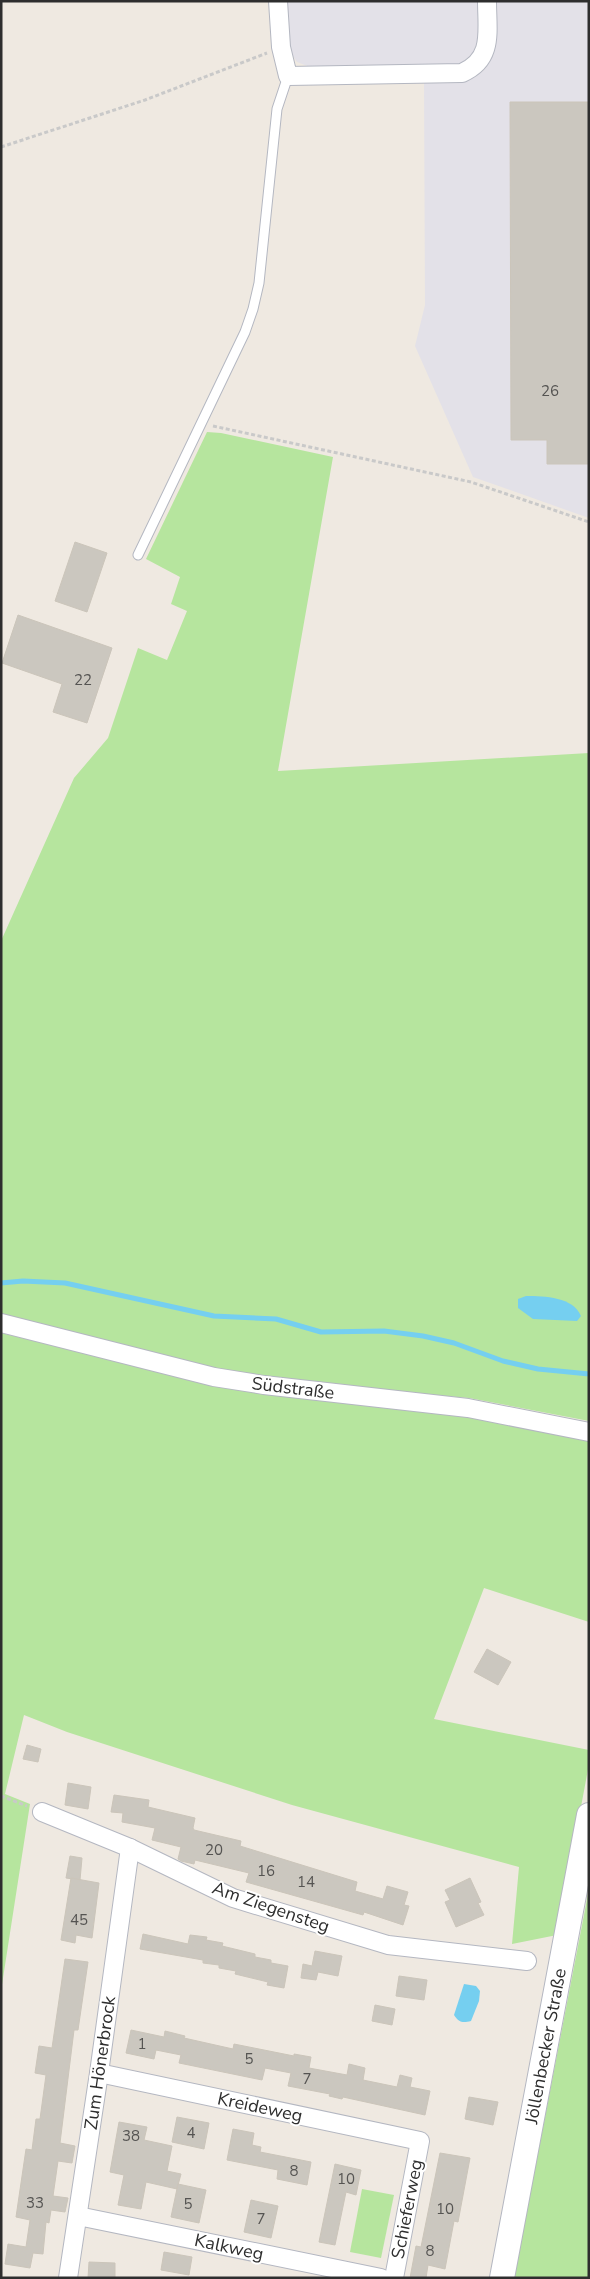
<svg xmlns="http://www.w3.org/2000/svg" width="590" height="2279" viewBox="0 0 590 2279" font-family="'Nunito Sans',sans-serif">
<rect width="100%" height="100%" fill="#efe9e1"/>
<g fill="#e3e1e8">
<path d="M283,1h199v40l-15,21 -13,4 -144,1 -13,-5 -8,-12z"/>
<path d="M495,1h94v517l-116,-41 -58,-131 10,-41 -1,-223 42,-1 17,-10 11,-19z"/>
</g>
<g fill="#b6e59e">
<path d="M207,432l14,1 112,24 -55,314 311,-18v668l-120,-23 -207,-18 -261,-63v-376l73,-163 34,-40 30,-90 29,12 20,-49 -16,-7 9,-27 -34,-18z"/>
<path d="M1,1333l212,50 256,28 120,26v185l-105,-34 -50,131 155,31v14l-32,171 -45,9 7,-77 -227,-62 -225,-73 -43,-17 -19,79 25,10 -29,187z"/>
<path d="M589,1889v389h-75z"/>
<path d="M362,2189l32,6 -13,63 -31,-6z"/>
</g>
<g fill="#75cff0">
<path d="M526,1296c19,0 47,1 55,20l-4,5 -44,-2 -15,-11v-9z"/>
<path d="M464,1984l12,2 4,5 -1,10 -8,20c-8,2 -12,2 -17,-6z"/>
</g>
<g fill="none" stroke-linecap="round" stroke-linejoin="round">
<path stroke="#75cff0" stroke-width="5" d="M1,1283l22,-2 42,2 149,33 62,3 45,13 63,-1 39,5 31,7 49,18 35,8 51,5"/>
</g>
<g fill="#cbc7bf" stroke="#cbc5ba">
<path d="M510,102h79v362h-42v-24h-36z"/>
<path d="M75,542l32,11 -20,59 -32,-11z"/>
<path d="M18,615l94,33 -25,75 -34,-11 9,-28 -60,-21z"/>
<path d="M487,1649l24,13 -13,23 -24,-13z"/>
<path d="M27,1745l14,4 -3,13 -15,-3z"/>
<path d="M68,1783l23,4 -3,22 -23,-4z"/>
<path d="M114,1795l35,5 -1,7 47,11 -2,10 1,2 47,11 -1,5 117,36 -2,9 28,8 4,-13 21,6 -4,13 5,1 -6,19 -39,-13 -1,3 -117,-33 3,-9 -54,-13 -1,4 -13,-3 -3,-2 3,-12 -29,-7 3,-12 -33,-6 1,-9 -12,-1z"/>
<path d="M70,1856l12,2 -2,22 -14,-2z"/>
<path d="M71,1878l28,5 -7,55 -16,-3 -1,8 -14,-3z"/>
<path d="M470,1878l11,24 -3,1 6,12 -28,12 -11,-25 5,-2 -5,-10z"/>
<path d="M143,1934l45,10 2,-9 17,2 -1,3 17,3 -1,3 33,8v3l16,3v3l17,3 -4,22 -17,-3 1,-3 -33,-8 1,-3 -17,-3v-3l-16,-2v-3l-63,-11z"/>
<path d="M315,1951l27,5 -4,20 -20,-4 -2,8 -15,-2 2,-14 9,2z"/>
<path d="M65,1959l23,3 -10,68h-4l-14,113 15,3 -3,17 -14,-2 -5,35 15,2 -3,14 -14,-2 -2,13 -3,-1 -3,32 -10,-1 -3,15 -25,-4 3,-20 18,3 4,-27 -14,-3 10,-68 6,1 4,-31h4l6,-44 -11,-2 4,-27 13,2z"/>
<path d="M399,1976l28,4 -3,20 -28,-4z"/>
<path d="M375,2005l20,4 -3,16 -20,-4z"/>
<path d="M131,2030l33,7 1,-6 20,5 -1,2 49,11 1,-5 60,12v-2l17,3 -2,11 38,7 2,-11 16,4 -2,12 34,7 3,-12 12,3 -2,9 20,4 -5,24 -82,-18 -1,2 -13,-3 1,-2 -42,-8 3,-13 -26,-5 -3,12 -83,-17 2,-8 -25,-5 -2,9 -28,-6z"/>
<path d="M469,2097l29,5 -5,23 -28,-6z"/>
<path d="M177,2117l32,6 -5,26 -32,-7z"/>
<path d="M119,2122l28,5 -3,13 28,6 -5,25 14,3 -4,15 -31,-7 -5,27 -23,-4 6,-30 -14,-3z"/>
<path d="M233,2129l21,4 -2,12 9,2 -1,5 51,10 -4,23 -30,-6 1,-9 -51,-10z"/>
<path d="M440,2153l30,5 -12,64 -4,-1 -9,48 -17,-4 -2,13h-16l6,-32 5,1z"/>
<path d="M335,2164l26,6 -5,25 -10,-3 -11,53 -16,-3z"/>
<path d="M178,2184l28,6 -7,33 -28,-6z"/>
<path d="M251,2200l27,6 -7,32 -27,-6z"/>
<path d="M164,2252l28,5 -3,18 -28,-5z"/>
<path d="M89,2262l26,1v15h-27z"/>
</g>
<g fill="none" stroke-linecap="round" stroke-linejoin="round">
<g stroke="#b4b7c1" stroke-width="11">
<path id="lane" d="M138,555l107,-223 8,-23 6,-26 18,-174 11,-33"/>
</g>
<g stroke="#b4b7c1" stroke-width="20">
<g id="street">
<path d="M278,1l3,46 7,29 174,-3c32,-14 25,-42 25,-72"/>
<path d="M1,1323l213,54 50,8 204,23 121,24"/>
<path d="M42,1812l88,36 103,50 155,47 139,16"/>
<path d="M99,2073l321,68 -26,137"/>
<path d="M78,2216l303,62"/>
<path d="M68,2278l31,-205 31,-225"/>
</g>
</g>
<g stroke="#b4b7c1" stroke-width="26">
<g id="secondary">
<path id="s1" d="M502,2278l87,-463"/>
</g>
</g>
<g stroke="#c9c9c9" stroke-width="3" stroke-dasharray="4 2.5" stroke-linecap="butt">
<path d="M1,147l144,-47 122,-47"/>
<path d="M213,426l258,56 118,40"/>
<path d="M1,1796l26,10"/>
</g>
<use href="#lane" stroke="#fff" stroke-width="9"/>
<use href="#street" stroke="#fff" stroke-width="18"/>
<use href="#secondary" stroke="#fff" stroke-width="24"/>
</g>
<g text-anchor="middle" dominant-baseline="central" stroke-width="4" stroke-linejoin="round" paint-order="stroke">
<g font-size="15" fill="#555452">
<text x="550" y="391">26</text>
<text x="83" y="680">22</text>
<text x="214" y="1850">20</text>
<text x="266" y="1871">16</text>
<text x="306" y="1882">14</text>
<text x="79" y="1920">45</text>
<text x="142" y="2044">1</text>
<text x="249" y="2059">5</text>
<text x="307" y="2079">7</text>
<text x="191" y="2133">4</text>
<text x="131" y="2136">38</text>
<text x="294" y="2171">8</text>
<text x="346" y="2179">10</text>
<text x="35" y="2203">33</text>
<text x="188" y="2204">5</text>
<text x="445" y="2209">10</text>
<text x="261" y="2219">7</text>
<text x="430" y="2251">8</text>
</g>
<g font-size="18" fill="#2e2e2e" stroke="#fff">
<text transform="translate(293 1388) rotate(7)">Südstraße</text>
<text transform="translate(271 1907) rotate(19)">Am Ziegensteg</text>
<text stroke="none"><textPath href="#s1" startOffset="236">Jöllenbecker Straße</textPath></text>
<text transform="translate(100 2063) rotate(-82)">Zum Hönerbrock</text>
<text transform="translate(260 2107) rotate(12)">Kreideweg</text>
<text transform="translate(407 2209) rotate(-79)">Schieferweg</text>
<text transform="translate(229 2247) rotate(12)">Kalkweg</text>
</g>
</g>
<rect width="590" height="2279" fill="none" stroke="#2e2e2e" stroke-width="5"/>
</svg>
